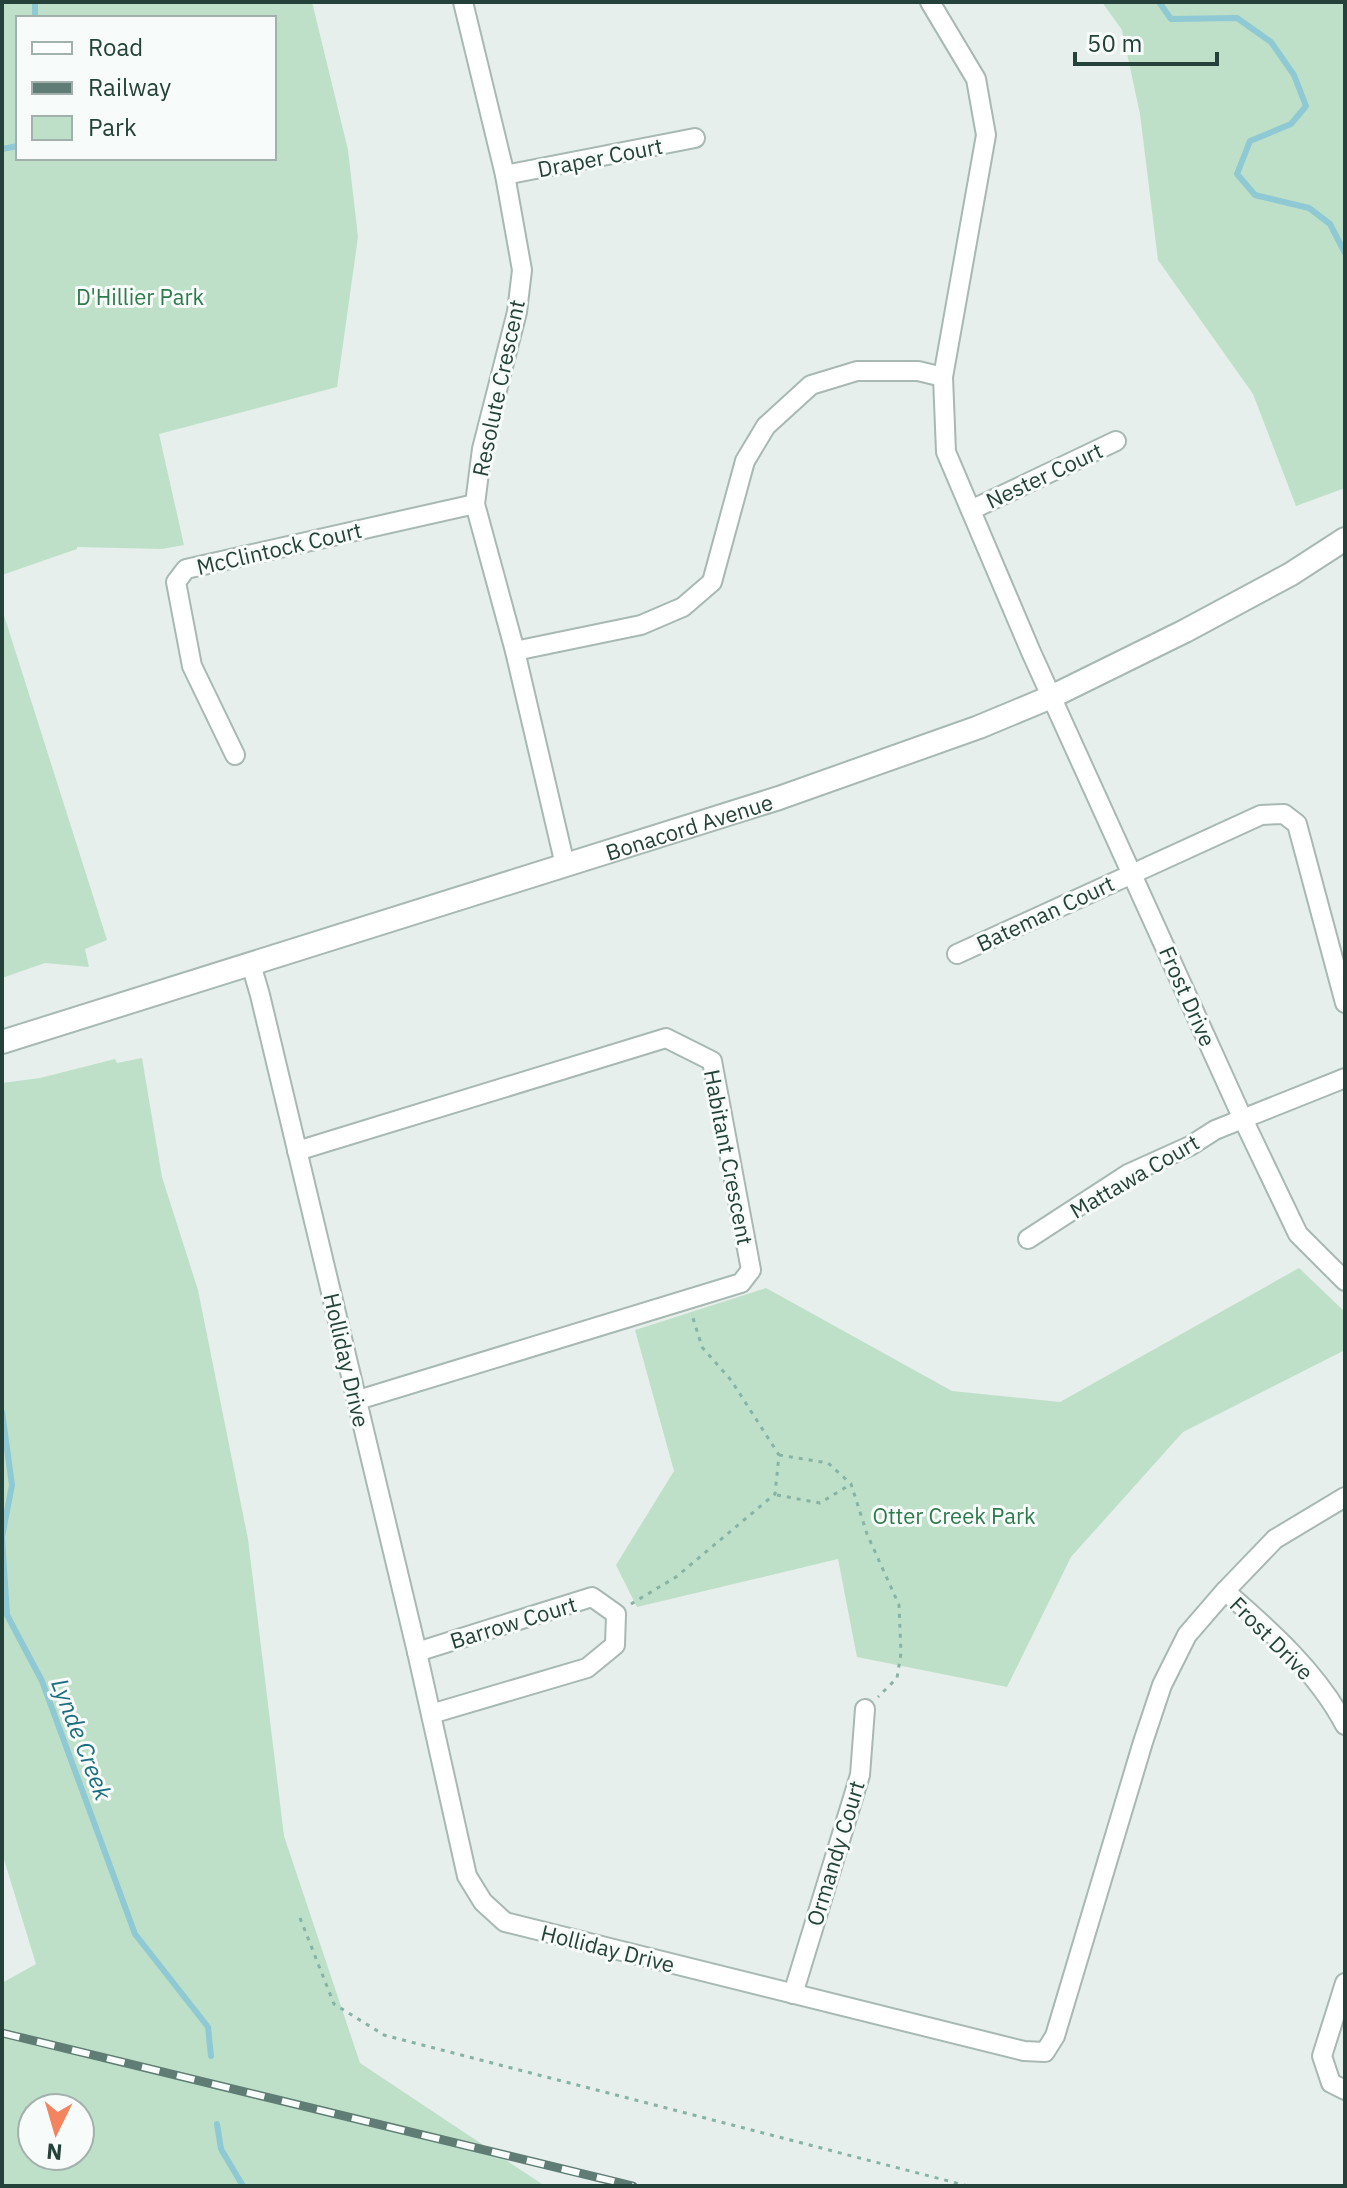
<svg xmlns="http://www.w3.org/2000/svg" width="1347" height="2188" viewBox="0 0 1347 2188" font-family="'IBM Plex Sans',sans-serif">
<rect width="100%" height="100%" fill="#e6efeb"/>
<g fill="#bfe0c8" fill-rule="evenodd">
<path d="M2,2h310l36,148 10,87 -21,150 -178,47 25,111 -22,4 -85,-2v2l-75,26zM274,18v140h-256v-140z"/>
<path d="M1102,2h243v486l-49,18 -43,-112 -95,-134 -18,-146 -18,-84z"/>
<path d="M2,609l105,331 -22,9 4,18 -44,-4 -43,15z"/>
<path d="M142,1058l20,119 36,113 50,249 36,297 76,227 185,123h-543v-203l34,-19 -34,-111v-770l38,-5 75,-19 2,4zM32,2108h48v48h-48z"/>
<path d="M1299,1268l46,44v38l-162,82 -112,125 -64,130 -150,-30 -19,-98 -201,48 -21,-42 58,-94 -39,-141 131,-42 186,103 108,11z"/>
</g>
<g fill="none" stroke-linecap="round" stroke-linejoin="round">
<g stroke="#8ec9d4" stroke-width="6">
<path d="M35,2v16"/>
<path d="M1159,2l12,17 66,-1 34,24 23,33 12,31 -15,18 -41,17 -13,33 18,21 54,13 21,16 15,29"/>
<path d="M2,149l16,-3"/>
<path d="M2,1412l10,73 -10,52 5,78 35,66 93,253 73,93 3,29"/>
<path d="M217,2124l4,25 22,37"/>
</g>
<g stroke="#a8b8b2" stroke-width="22">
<g id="minor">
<path d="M463,2l42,173 17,95 -5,42 -35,137 -7,55 40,147 50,214"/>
<path d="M930,2l46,77 10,56 -43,242 3,75 85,200 211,465 56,117 47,47"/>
<path d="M505,175l190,-37"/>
<path d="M971,510l145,-69"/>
<path d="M515,651l126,-26 42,-18 29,-25 33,-121 21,-35 45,-41 46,-14h61l25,6"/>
<path d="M235,755l-43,-89 -16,-84 10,-13 289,-65"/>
<path d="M957,954l304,-139 23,-1 13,10 48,179"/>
<path d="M251,964l9,31 157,657 50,224 16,26 22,20 519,129 21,1 10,-16 88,-294 19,-57 25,-50 38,-44 50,-52 70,-42"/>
<path d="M297,1151l369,-113 46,23 39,209 -10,13 -383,117"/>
<path d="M1028,1239l100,-65 62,-28 25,-16 130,-52"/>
<path d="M1225,1591c45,39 92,81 120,134"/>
<path d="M417,1652l175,-55 24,17 -1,31 -28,23 -156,46"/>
<path d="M1345,1983l-23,73 9,27 14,7"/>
<path d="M793,1994l67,-219 5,-66"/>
</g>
</g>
<g stroke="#a8b8b2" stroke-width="26">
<g id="tertiary">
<path id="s1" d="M2,1042l777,-244 200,-71 72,-30 134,-66 106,-57 54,-35"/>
</g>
</g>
<g stroke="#86b3a5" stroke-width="3" stroke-dasharray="4 6" stroke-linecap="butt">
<path d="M779,1455l49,8 23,21 16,50 32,71 2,48 -4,25 -19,19"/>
<path d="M777,1495l43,8 31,-19"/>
<path d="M631,1604l45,-27 99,-83 4,-39 -48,-75 -29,-33 -9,-29"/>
<path d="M300,1918l34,86 50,31 584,151"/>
</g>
<use href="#minor" stroke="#fff" stroke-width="18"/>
<use href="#tertiary" stroke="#fff" stroke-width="22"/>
<g stroke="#5f7d75" stroke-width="9">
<path id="rail" d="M2,2033l631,153"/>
</g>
<use href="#rail" stroke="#f7fbf9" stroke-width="6" stroke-dasharray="18" stroke-linecap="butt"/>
</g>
<g text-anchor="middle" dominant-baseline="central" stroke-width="6" stroke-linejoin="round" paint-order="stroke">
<g font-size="22" fill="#24423a" stroke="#f7fbf9">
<text transform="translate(600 157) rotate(-11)">Draper Court</text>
<text transform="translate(498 388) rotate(-78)">Resolute Crescent</text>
<text transform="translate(1044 475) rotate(-25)">Nester Court</text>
<text transform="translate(279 548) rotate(-13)">McClintock Court</text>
<text stroke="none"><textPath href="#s1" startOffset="720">Bonacord Avenue</textPath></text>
<text transform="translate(1045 913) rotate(-25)">Bateman Court</text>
<text transform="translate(1188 996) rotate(66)">Frost Drive</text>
<text transform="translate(729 1157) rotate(79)">Habitant Crescent</text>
<text transform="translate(1134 1176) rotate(-30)">Mattawa Court</text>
<text transform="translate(347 1360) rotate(77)">Holliday Drive</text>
<text transform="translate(513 1622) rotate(-17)">Barrow Court</text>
<text transform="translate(1272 1638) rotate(45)">Frost Drive</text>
<text transform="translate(835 1853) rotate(-73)">Ormandy Court</text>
<text transform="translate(608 1948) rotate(14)">Holliday Drive</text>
</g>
<g font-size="22" fill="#2d7a4b" stroke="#f7fbf9">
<text x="140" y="296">D'Hillier Park</text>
<text x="954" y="1515">Otter Creek Park</text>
</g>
<g font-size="24" font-style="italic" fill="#1c6f80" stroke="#f7fbf9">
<text transform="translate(82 1739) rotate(69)">Lynde Creek</text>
</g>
</g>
<rect width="1347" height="2188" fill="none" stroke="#24423a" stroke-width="8"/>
<rect x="16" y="16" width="260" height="144" fill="#f7fbf9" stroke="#a3b1ad" stroke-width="2"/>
<rect x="32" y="42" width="40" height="12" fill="#ffffff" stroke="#a3b1ad" stroke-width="2"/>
<text x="88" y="56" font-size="24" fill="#24423a">Road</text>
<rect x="32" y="82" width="40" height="12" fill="#5f7d75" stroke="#a3b1ad" stroke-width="2"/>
<text x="88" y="96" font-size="24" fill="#24423a">Railway</text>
<rect x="32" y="116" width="40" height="24" fill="#bfe0c8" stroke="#a3b1ad" stroke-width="2"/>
<text x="88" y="136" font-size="24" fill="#24423a">Park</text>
<g transform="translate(56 2132) rotate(185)"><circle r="38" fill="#f7fbf9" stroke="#a3b1ad" stroke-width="2"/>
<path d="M0-6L14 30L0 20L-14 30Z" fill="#f4845f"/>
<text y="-12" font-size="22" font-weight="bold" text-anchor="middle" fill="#24423a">N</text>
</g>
<path d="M1075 52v12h142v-12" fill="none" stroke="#24423a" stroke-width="4"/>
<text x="1087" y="52" font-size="24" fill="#24423a" stroke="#f7fbf9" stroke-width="6" paint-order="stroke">50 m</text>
</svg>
